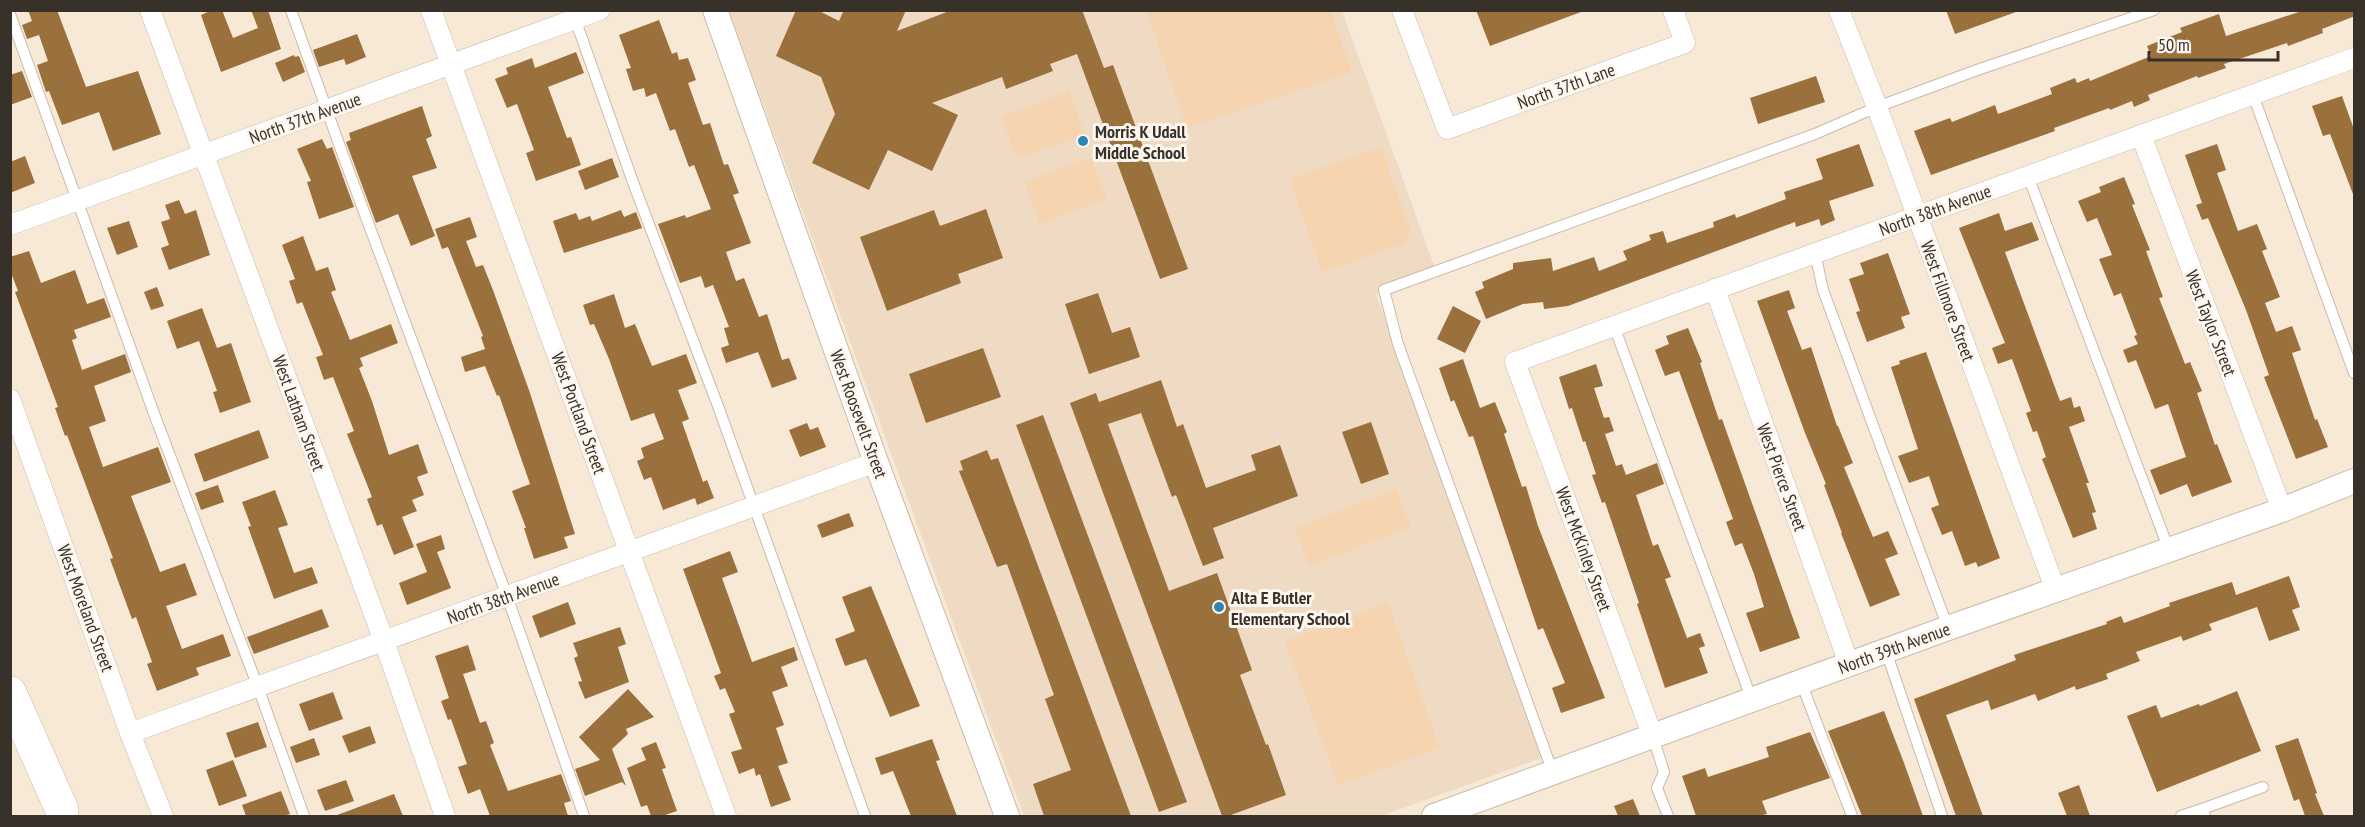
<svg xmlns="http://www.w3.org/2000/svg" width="2365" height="827" viewBox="0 0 2365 827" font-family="'PT Sans Narrow',sans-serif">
<rect width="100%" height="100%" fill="#f8e8d6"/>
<path fill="#efdbc4" d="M729,11h613l94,260 -60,24 171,461 -166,60h-357z"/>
<g fill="#f5d4af">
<path d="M1146,11h185l21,61 -165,56z"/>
<path d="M1069,91l16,43 -68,25 -16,-42z"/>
<path d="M1381,147l30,85 -6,11 -83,29 -33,-93z"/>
<path d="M1091,157l16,42 -67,25 -16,-42z"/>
<path d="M1396,489l15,38 -102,39 -14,-38z"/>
<path d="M1388,603l52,145 -102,37 -53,-144z"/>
</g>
<g fill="#9a703c">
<path d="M28,10h29l29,77 52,-16 23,63 -48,17 -14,-39 -37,13 -13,-34 -3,1 -9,-27 11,-4 -9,-26 -12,4 -5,-14 10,-4z"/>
<path d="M212,10h10l11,28 25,-10 -7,-18h17l13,39 -60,23 -20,-57z"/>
<path d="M796,10h21l22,11 5,-11h62l-9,21 55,-21h130l22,58 9,-3 75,204 -28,10 -83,-225 -27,10 3,7 -47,18 -4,-12 -70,26 26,12 -26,56 -44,-21 -19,40 -57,-27 23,-49 -14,-37 -45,-21z"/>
<path d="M1476,10h105v2l-91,34z"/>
<path d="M1946,10h69l1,2 -61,22z"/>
<path d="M2305,10h50v6l-33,13 1,4 -35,13 -1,-3 -63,21 2,4 -28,10 -1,-2 -49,19 2,5 -16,7 -2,-6 -22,9 -1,-2 -55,20 1,3 -124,44 -17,-44 36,-13 2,4 43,-17 3,9 54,-20 -2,-6 25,-10 2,5 12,-5 1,3 61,-25 -4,-10 35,-14 -2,-4 39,-14 7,22z"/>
<path d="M659,20l13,34 5,-2 2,8 9,-2 8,22 -8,3 15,42 7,-2 14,42 4,-1 11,29 -6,2 18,48 -25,9 10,29 8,-3 15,39 8,-3 15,46 7,-2 8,21 -25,9 -14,-36 -32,11 -5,-15 8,-3 -5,-17 5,-1 -16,-42 -8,3 -4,-12 -21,7 -22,-59 27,-9 1,3 25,-9 -17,-44 -5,2 -14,-38 -5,2 -14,-38 -10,4 -2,-9 -11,3 -7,-22 5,-1 -12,-33z"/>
<path d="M357,34l9,23 -20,8 -2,-6 -25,8 -6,-17z"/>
<path d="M576,52l8,21 -36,14 19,51 4,-1 10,28 -45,16 -10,-28 8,-3 -17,-46 -10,4 -12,-29 13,-5 -2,-6 26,-10 3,10z"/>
<path d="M294,55l1,2 4,-1 6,16 -22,10 -8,-19z"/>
<path d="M22,71l10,26 -22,8v-30z"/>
<path d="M1816,76l9,26 -67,22 -8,-26z"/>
<path d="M2342,96l13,36 -2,62 -23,-60 -7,2 -11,-30z"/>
<path d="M422,106l10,30 -6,3 11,29 -25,8 23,60 -24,10 -13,-32 -22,9 -30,-81 5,-2 -2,-7z"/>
<path d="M322,139l5,10 5,-2 22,60 -35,12 -12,-37 4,-1 -14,-32z"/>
<path d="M1859,144l15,42 -45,15 6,19 -14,6 -2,-7 -23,8 -1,-5 -227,84 -24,3 -1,-7 -20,2 -37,15 -11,-27 9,-4 -2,-6 31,-13v-6l38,-5 2,13 41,-14 5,14 28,-11 -4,-9 28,-11 -2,-5 14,-4 4,12 47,-16 -1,-5 22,-8 1,4 50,-19 -2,-7 39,-13 -7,-20z"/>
<path d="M2217,144l9,26 -9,3 21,58 19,-7 10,25 -5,2 18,46 -15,6 11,29 16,-6 9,24 -9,3 23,67 2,-1 11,28 -32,12 -32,-82 5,-2 -23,-65 -38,-92 -6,2 -6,-15 6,-2 -17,-48z"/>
<path d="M25,156l10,27 -25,10v-31z"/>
<path d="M612,158l7,19 -34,13 -7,-19z"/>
<path d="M2124,177l11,27 -3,1 18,45 -4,1 17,46 -4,1 26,66 5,-2 12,29 -5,2 18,52 2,-1 15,38 -40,15 -5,-13 -27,11 -10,-25 36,-13 -18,-53 -13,5 -19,-49 -8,3 -5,-13 15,-6 -4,-8 3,-1 -16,-42 -7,3 -15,-37 13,-4 -15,-37 -10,4 -9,-21 23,-9 -2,-5z"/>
<path d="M179,200l6,14 11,-4 14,45 -41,15 -8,-22 8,-3 -8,-23 9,-3 -5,-14z"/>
<path d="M986,209l17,49 -45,16 3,9 -74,28 -27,-74 74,-27 6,16z"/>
<path d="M621,210l3,7 12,-5 6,16 -78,25 -11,-32 23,-8 3,7 11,-4 2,5z"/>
<path d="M1999,213l6,18 27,-9 7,18 -34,12 55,149 11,-4 3,11 6,-2 5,15 -16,6 20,56h-3l10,29 -4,1 5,16 -24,9 -31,-79 4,-2 -9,-26 -4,1 -7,-19 5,-2 -19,-52 -14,5 -6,-16 13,-5 -46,-115z"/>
<path d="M470,217l7,20 -11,4 10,26 7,-2 10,25 37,103 45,141 -11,3 4,11 -34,11 -10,-31h2l-14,-37 18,-7 -31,-89 -2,1 -12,-30 -20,6 -4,-15 24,-8 -4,-12 2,-1 -35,-89 -6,2 -7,-20z"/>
<path d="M129,221l9,26 -21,8 -10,-27z"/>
<path d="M303,236l13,35 12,-4 8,23 -5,2 19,48 41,-16 7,19 -38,15 3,8 -4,2 13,33 17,54 29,-11 10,29 -11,4 7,18 -12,5 5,11 -15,6 12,30 -20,8 -12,-31 -5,2 -10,-27 5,-2 -25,-63 7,-3 -21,-54 -9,3 -8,-23 7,-2 -21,-53 -5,2 -8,-23 6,-2 -13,-34z"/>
<path d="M29,251l12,32 34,-13 12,34 17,-6 7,19 -37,13 3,8 -5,2 10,30 43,-16 6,18 -37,14 12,35 -17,6 14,40 55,-20 13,35 -40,14 29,76 25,-9 12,32 -31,11 16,43 41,-15 8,22 -35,12 3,7 -42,16 -10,-27 5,-2 -16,-45 -4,2 -22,-60 3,-1 -46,-123 -2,1 -10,-28 3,-1 -43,-115 3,-1 -8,-21v-13z"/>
<path d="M1888,253l22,61 -9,3 4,11 -38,14 -11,-30 4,-1 -11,-32 15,-5 -4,-11z"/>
<path d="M157,287l7,19 -13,4 -7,-18z"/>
<path d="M1789,290l6,18 -8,3 15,39 9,-3 26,79h1l15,37 -9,4 23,56 6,14 15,-6 10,23 -13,5 15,36 -30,12 -29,-74h1l-18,-48 2,-1 -21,-51 -48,-132z"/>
<path d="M1098,293l14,40 18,-6 10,30 -51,17 -24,-70z"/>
<path d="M614,294l11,34 10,-4 17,42 34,-12 11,29 -19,7 11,29 -7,3 21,60 4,-2 7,18 -17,7 -2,-7 -32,12 -12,-33 -7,3 -7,-19 7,-3 -3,-10 23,-9 -10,-26 -23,8 -22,-62 -15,-35 -4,1 -7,-20z"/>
<path d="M1453,306l28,15 -16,32 -28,-14z"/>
<path d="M202,308l15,40 14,-5 20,59 -31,11 -7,-21 4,-1 -18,-50 -22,8 -10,-28z"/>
<path d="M1688,328l14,34 -2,1 19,57 3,-1 78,219 -40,14 -14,-39 18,-6 -10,-33 -12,-31 -7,3 -9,-24 7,-3 -54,-148 -14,5 -10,-26 14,-6 -3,-8z"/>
<path d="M983,348l18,49 -75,26 -17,-49z"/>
<path d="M1926,352l74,206 -22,9 -2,-5 -11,4 -13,-35 -10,4 -11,-27 8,-3 -10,-29 -20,7 -11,-27 20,-7 -27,-82 9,-3 -1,-3z"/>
<path d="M1463,359l17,49 15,-6 12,30 -3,2 18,53 4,-1 12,40 67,172 -44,15 -9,-25 13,-5 -22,-55 -5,2 -65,-194 -4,1 -15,-37 -3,2 -12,-34z"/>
<path d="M1596,364l7,22 -9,2 10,30 5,-1 5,14 -9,3 11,32 6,-2 4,11 31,-12 7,21 -28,11 17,51 5,-2 13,33 -6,2 22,59 13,-5 5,13 -6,2 9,25 -43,15 -28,-84 2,-1 -34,-101 -3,1 -10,-28 4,-1 -11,-33 -2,1 -11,-34 -3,1 -10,-32z"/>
<path d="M1161,380l16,47 6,-3 23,64 50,-18 -5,-15 29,-10 18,51 -85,32 11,30 -21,8 -27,-71 -4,2 -31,-84 -33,11 61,167 48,-18 35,97 -12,5 26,70 2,-1 18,51 -58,21h-6l-152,-413 26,-10 3,9z"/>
<path d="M1043,415l144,387 -28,10 -143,-387z"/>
<path d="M1371,422l18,52 -28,10 -19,-52z"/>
<path d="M807,423l3,7 8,-3 8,20 -26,10 -11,-27z"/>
<path d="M259,430l10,28 -65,24 -10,-28z"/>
<path d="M987,450l4,10 7,-2 133,358h-87l-11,-32 38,-14 -26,-71 9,-4 -47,-131 -10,3 -38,-96 4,-1 -3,-9z"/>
<path d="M218,485l6,17 -23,8 -6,-17z"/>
<path d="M275,490l13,35 -10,3 16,45 18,-6 6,16 -44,16 -26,-72 3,-1 -9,-24z"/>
<path d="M849,513l5,13 -32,12 -5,-13z"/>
<path d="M441,535l4,14 -8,3 14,36 -44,17 -8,-22 28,-11 -11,-28z"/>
<path d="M730,551l8,21 -16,6 30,84 42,-15 4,13 -17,7 7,19 -16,6 12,33 -8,3 12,35 -10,3 13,34 -20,7 -11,-33 -4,2 -2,-8 -15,6 -8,-22 11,-3 -13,-35 6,-2 -10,-24 -5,2 -6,-14 7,-3 -38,-104z"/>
<path d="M2289,576l11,31 -8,3 8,20 -31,11 -12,-34 -48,17 3,6 -29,11 -2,-5 -45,16 4,9 -34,13 2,5 -32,11 -1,-4 -37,15 -3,-7 -44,16 -3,-10 -42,15 37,101h-27l-42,-117 102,-39 -2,-5 93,-31 -1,-2 15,-6 3,7 46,-17 -1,-3 63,-21 4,13z"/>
<path d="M871,586l49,120 -30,11 -24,-58 -21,7 -10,-27 20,-8 -13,-34z"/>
<path d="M568,602l8,22 -36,14 -8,-22z"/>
<path d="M322,609l7,18 -75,27 -7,-17z"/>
<path d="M620,627l6,17 -8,3 11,35 -44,17 -7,-17 4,-1 -8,-23 4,-2 -5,-13z"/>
<path d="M468,645l8,25 -13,4 17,49 6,-2 8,22 -4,2 18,46 53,-17 10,27 -7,2 4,13h-78l-10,-27 -12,5 -10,-27 9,-3 -16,-45 -3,1 -7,-19 8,-3 -14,-42z"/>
<path d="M628,689l26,28 -28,12 2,5 -16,15 14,37 -4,-4 -37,14 -10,-27 25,-9 -21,-23z"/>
<path d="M2237,691l24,60 -104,41 -30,-76 29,-11 5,13 38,-14 1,2z"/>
<path d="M333,692l10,27 -34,12 -10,-27z"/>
<path d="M1884,711l20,52 19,53h-61l-34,-85z"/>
<path d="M258,722l9,25 -32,11 -9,-25z"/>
<path d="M370,726l6,17 -27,10 -7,-17z"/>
<path d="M1810,732l20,46 -68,23 5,13 -9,2h-62l-14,-40 23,-8 3,9 61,-20 -3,-10z"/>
<path d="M314,738l6,17 -24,8 -6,-16z"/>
<path d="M2298,738l19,55 -2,1 9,22h-19l-6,-17 -5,2 -19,-55z"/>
<path d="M932,739l8,21 -4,1 21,55h-46l-18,-45 -12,4 -6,-17z"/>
<path d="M656,742l10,26 -4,1 15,42 -15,5h-11l-4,-11 -6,2 -14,-39 19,-8 -5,-12z"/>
<path d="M233,760l14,36 -28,10 -13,-36z"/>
<path d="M346,780l8,21 -29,10 -8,-21z"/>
<path d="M2079,785l11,31h-23l-9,-23z"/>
<path d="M281,791l9,23 -7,2h-37l-4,-11z"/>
<path d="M394,794l9,22h-66v-1z"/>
<path d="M1633,799l7,17h-22l-4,-10z"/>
</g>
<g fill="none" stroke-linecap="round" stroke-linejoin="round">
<g stroke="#c9baa9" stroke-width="12">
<g id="service">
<path d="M291,10l53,148 163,438 77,220"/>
<path d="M10,14l146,405 102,268 46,129"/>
<path d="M574,16l60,169 84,221 147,410"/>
<path d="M2253,95l101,278"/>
<path d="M2028,176l141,374"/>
<path d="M1815,253l8,37 125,338"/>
<path d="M1614,326l138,374"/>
<path d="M1886,651l56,165"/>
<path d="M1801,682l51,134"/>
<path d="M1653,737l11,35 -7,16 11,28"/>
<path d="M1553,773l-155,-429 -14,-54 431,-156 62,-27 100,-37 177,-60"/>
<path d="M2181,816l21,-7"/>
<path d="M2205,816l-3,-7 61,-22"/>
</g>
</g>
<g stroke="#c9baa9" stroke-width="21">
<g id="minor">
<path d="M150,10l234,631 61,175"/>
<path d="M431,10l295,806"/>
<path d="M1402,10l45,119 238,-86 -12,-33"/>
<path d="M1839,10l38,97 179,484"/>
<path d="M2141,135l141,375"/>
<path d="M10,225l590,-215"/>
<path d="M1715,289l134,375"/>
<path d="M10,399l120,334 33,83"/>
<path d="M130,733l746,-271"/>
<path d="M1653,737l-138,-375 839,-304"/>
</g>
</g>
<g stroke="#c9baa9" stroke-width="26">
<g id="tertiary">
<path d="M715,10l161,452 131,354"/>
<path d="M1434,816l514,-188 334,-118 72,-29"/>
</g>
</g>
<g stroke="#c9baa9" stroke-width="34">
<path id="motorway" d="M10,693l52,117"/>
</g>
<use href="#service" stroke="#fff" stroke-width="10"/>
<use href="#minor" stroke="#fff" stroke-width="20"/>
<use href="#tertiary" stroke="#fff" stroke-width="24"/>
<use href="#motorway" stroke="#fff" stroke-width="33"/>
</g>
<g fill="#2f84b4" stroke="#fdf7f0" stroke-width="2">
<circle cx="1083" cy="141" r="6"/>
<circle cx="1219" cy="607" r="6"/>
</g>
<g text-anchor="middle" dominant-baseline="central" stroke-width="6" stroke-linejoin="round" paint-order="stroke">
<g font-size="18" fill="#37312a" stroke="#fdf7f0">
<text transform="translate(1566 86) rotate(-20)">North 37th Lane</text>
<text transform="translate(305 118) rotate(-20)">North 37th Avenue</text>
<text transform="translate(1935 210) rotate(-20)">North 38th Avenue</text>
<text transform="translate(1948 301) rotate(70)">West Fillmore Street</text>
<text transform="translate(2211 323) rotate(69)">West Taylor Street</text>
<text transform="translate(299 413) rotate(70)">West Latham Street</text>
<text transform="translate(579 413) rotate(70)">West Portland Street</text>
<text transform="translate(859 414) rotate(70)">West Roosevelt Street</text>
<text transform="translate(1782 477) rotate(70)">West Pierce Street</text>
<text transform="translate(1584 549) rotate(70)">West McKinley Street</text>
<text transform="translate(503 598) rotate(-20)">North 38th Avenue</text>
<text transform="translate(86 608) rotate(70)">West Moreland Street</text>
<text transform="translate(1894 648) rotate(-20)">North 39th Avenue</text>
</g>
<g font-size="18" font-weight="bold" fill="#37312a" stroke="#fdf7f0" text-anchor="start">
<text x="1095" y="131">Morris K Udall<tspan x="1095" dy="21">Middle School</tspan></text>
<text x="1231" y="597">Alta E Butler<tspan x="1231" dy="21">Elementary School</tspan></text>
</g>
</g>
<rect width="2365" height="827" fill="none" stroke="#37312a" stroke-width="24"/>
<path d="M2149 51v9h129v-9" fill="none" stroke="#37312a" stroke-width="3"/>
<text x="2158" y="51" font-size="18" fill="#37312a" stroke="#fdf7f0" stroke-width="4.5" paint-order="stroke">50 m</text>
</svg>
